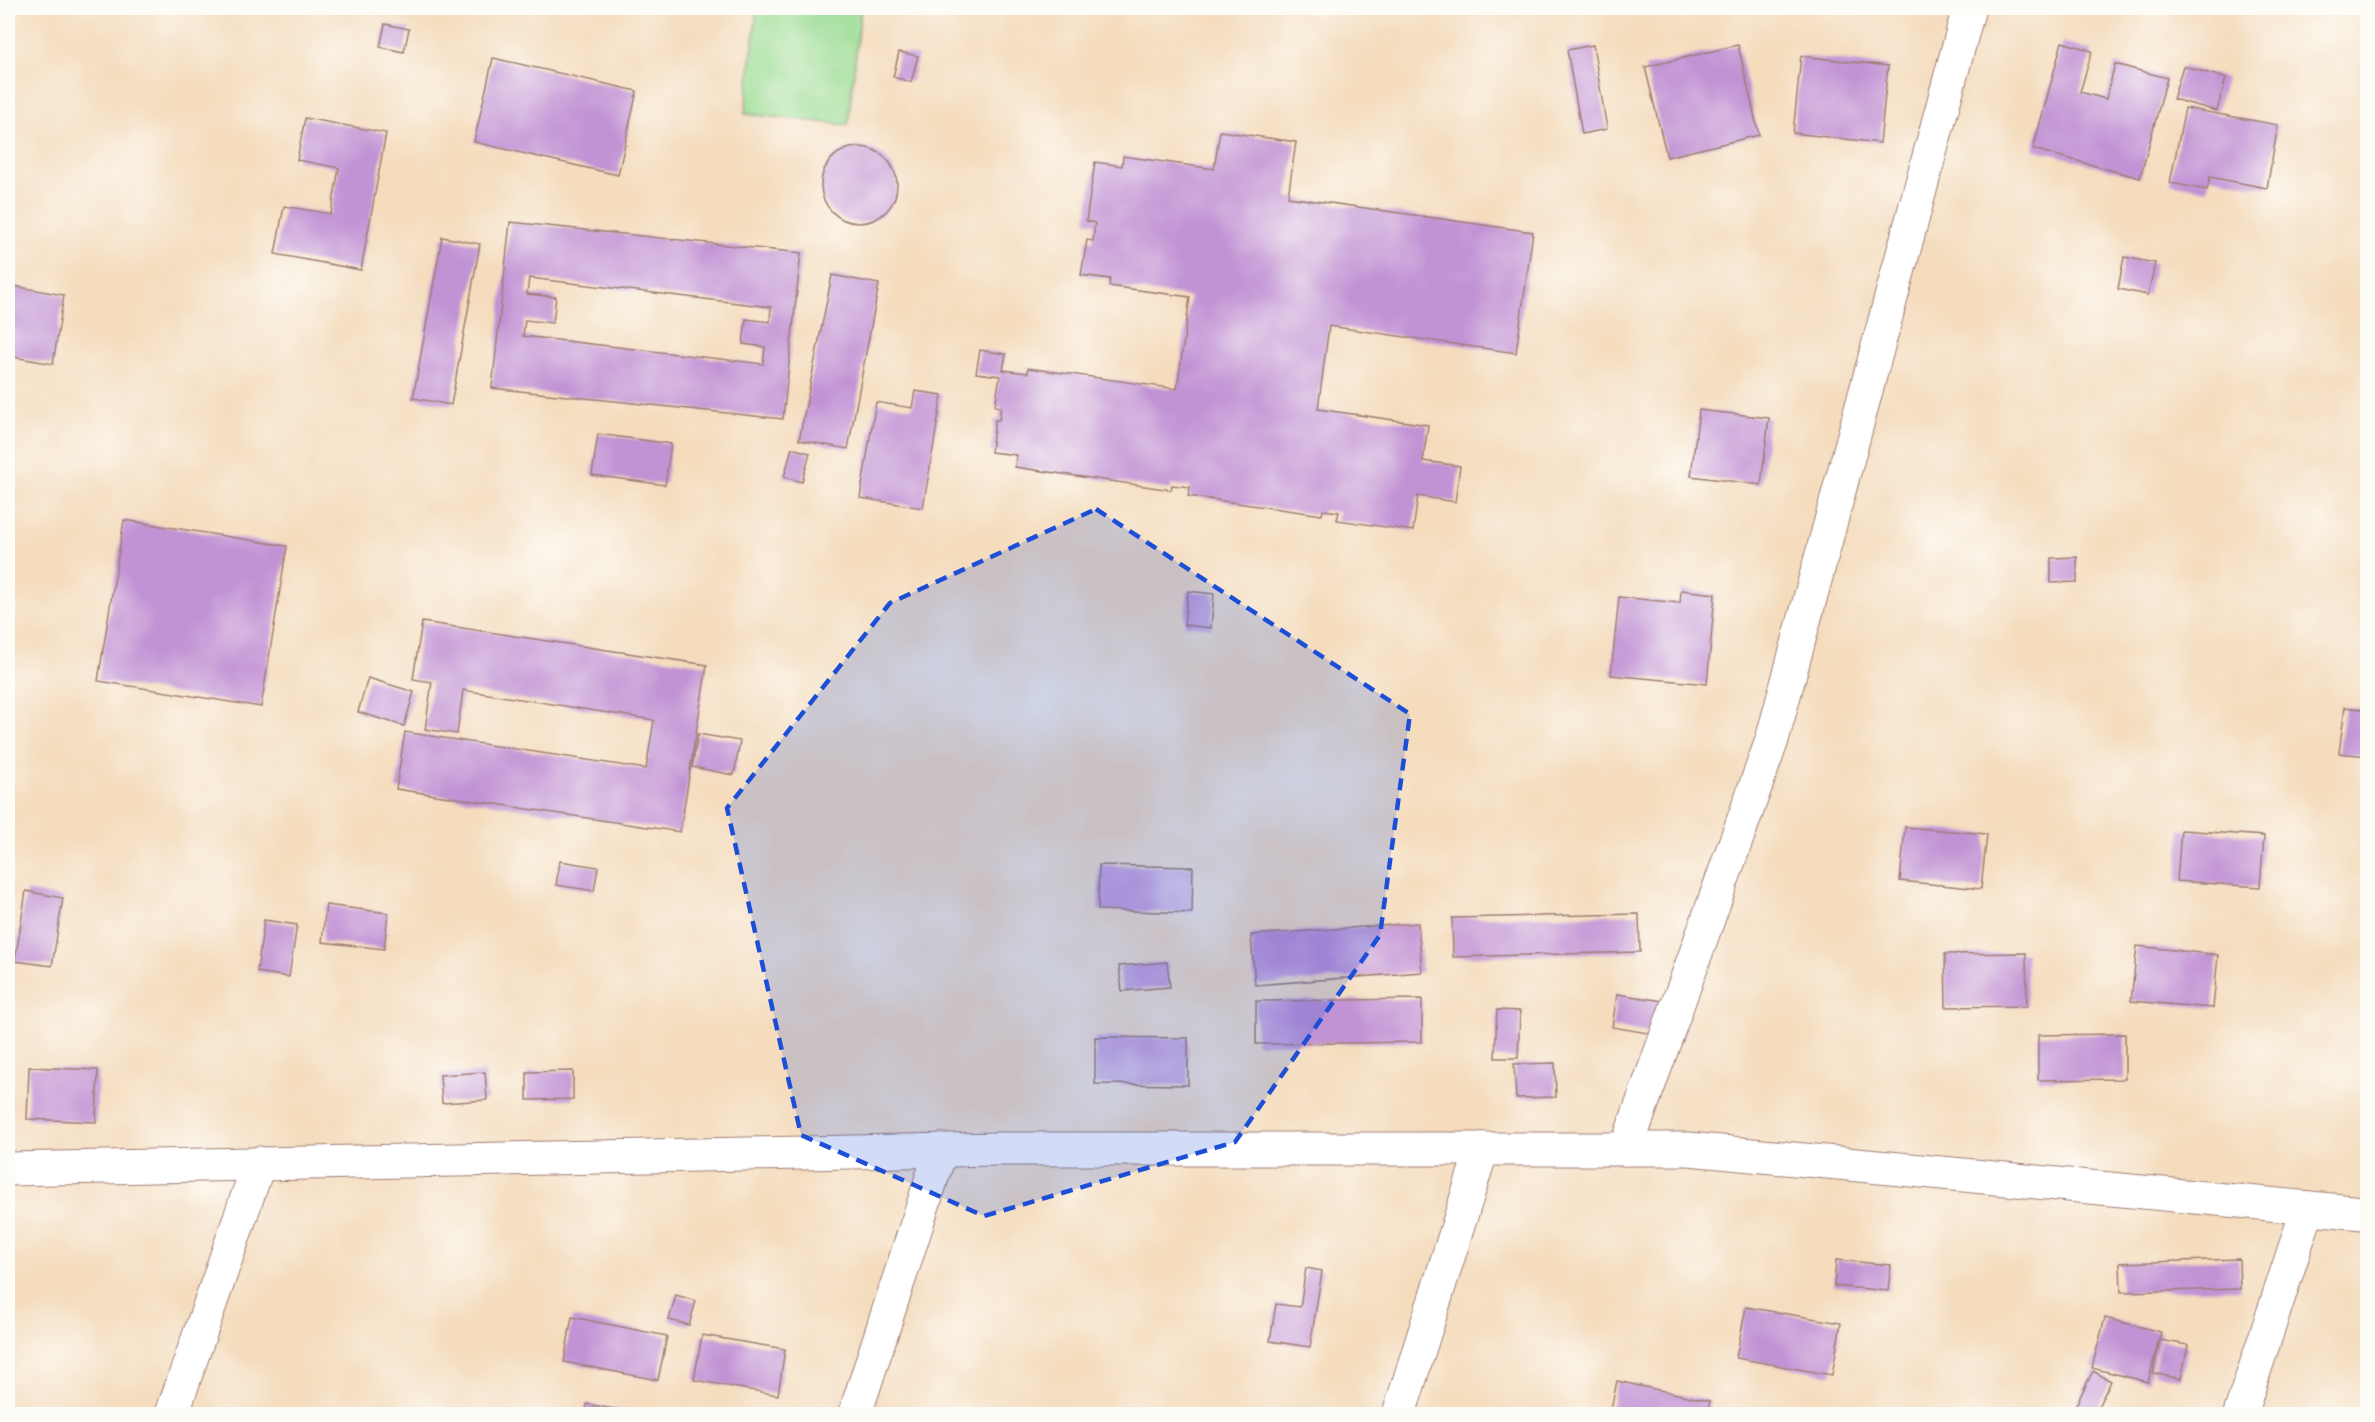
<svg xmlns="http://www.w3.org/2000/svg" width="2375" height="1422" viewBox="0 0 2375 1422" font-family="'IM FELL Great Primer',serif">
<rect width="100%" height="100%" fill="#fdfcf7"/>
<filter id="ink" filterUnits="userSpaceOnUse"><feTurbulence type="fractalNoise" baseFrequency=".0167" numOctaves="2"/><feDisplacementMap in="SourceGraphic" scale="12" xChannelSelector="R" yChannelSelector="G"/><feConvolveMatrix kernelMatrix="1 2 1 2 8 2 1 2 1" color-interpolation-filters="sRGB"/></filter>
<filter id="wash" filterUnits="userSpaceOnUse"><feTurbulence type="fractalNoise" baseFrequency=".008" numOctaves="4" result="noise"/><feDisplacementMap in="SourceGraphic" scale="24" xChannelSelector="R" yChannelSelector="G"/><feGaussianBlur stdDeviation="1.35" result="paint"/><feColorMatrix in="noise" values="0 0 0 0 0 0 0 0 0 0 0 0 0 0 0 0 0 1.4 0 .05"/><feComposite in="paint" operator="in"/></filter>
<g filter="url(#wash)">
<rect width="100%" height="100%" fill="#f4dcbd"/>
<path fill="#9adc93" stroke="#727e5f" stroke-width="1.5" d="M757,8h104l-13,117 -103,-11z"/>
<g id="blocks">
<g fill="#c192d4" fill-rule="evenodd">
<path d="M385,24l24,5 -5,23 -24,-5z"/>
<path d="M2062,42l30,9 -12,41 26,7 9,-35 52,14 -27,100 -107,-29z"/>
<path d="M1593,45l14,84 -25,5 -15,-84z"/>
<path d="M1738,45l21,90 -92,22 -22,-90z"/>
<path d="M899,52l19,4 -7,26 -18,-5z"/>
<path d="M1801,56l87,10 -8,77 -87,-10z"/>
<path d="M493,58l144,33 -19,84 -144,-33z"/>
<path d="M2183,66l43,12 -9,33 -44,-12z"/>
<path d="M2185,108l93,17 -11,63 -57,-11 -3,13 -37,-7z"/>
<path d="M305,118l81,15 -25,137 -86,-16 9,-48 47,8 8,-46 -42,-8z"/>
<path d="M1220,131l76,11 -8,55 245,35 -17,121 -187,-27 -11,83 110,16 -5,36 37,5 -5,36 -37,-6 -5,35 -76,-11 2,-8 -16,-2 -1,5 -134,-19 2,-9 -18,-2 -1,5 -156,-23 1,-12 -25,-3 4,-32h4l2,-13 -6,-1 5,-30 -24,-3 4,-23 26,4 -3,16 25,3v-5l149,21 13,-92 -81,-11 1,-7 -29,-4 6,-35 6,1 2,-18 -9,-2 9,-59 27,4 1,-10 91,13z"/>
<circle cx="859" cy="185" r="38"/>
<path d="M510,222l291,31 -18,166 -291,-31zM529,278l242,29 -1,15 -24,-3 -3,25 22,3 -2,17 -240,-28 2,-16 28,3 3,-26 -29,-3z"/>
<path d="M442,237l38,7 -29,161 -38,-7z"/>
<path d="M2124,257l31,6 -7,32 -30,-6z"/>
<path d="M832,275l47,9 -31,165 -49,-9z"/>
<path d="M8,285l56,10 -11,69 -45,-8z"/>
<path d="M915,391l27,4 -19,113 -63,-10 16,-96 36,6z"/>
<path d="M1699,410l70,8 -8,67 -70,-9z"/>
<path d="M598,434l73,10 -6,41 -73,-10z"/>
<path d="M792,448l18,5 -8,29 -18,-5z"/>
<path d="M124,520l163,26 -26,161 -163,-26z"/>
<path d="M2077,557v25l-26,1v-25z"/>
<path d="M1681,590l34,4 -8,90 -96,-9 8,-78 61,6z"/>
<path d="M1188,591l26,3 -3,34 -27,-3z"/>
<path d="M422,622l285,43 -27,167 -284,-43 9,-57 241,37 8,-49 -191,-30 -6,44 -32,-5 7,-47 -19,-3z"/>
<path d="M368,678l46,14 -10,34 -46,-14z"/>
<path d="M2345,707l23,3v46l-29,-3z"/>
<path d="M698,734l42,7 -6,34 -42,-8z"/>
<path d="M1905,827l82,7 -6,55 -81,-8z"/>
<path d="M2181,830l83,6 -4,51 -83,-6z"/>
<path d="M560,861l38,6 -4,24 -38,-6z"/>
<path d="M1099,865l94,2 -1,46 -94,-3z"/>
<path d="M26,891l37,7 -11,68 -37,-5z"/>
<path d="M326,905l62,8 -4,36 -62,-7z"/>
<path d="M1639,914l1,38 -187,5 -1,-39z"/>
<path d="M264,920l33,5 -8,52 -32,-5z"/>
<path d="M1418,923l4,49 -167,13 -4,-50z"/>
<path d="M2137,946l81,9 -5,53 -82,-7z"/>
<path d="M2026,953l1,53 -81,1 -1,-53z"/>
<path d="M1167,962l3,25 -48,4 -3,-25z"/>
<path d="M1617,994l72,11 -6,34 -71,-12z"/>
<path d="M1422,999v43l-166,2v-43z"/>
<path d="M1497,1010l23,1 -2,47h-23z"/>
<path d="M2125,1034v45l-87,1v-45z"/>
<path d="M1095,1037l93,1v47l-93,-1z"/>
<path d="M1555,1063l1,34 -40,1 -2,-34z"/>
<path d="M29,1067l69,3 -2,52 -69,-3z"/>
<path d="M573,1071v28l-46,1v-28z"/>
<path d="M485,1072l2,28 -45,3 -2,-28z"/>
<path d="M2239,1259l1,30 -119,3 -1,-29z"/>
<path d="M1836,1260l55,5 -3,26 -54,-5z"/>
<path d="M1306,1268l16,3 -12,76 -40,-6 6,-37 24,3z"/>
<path d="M676,1295l20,6 -7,24 -20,-5z"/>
<path d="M1746,1307l95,16 -9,52 -96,-17z"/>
<path d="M572,1317l95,19 -9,44 -94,-18z"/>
<path d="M2105,1318l56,14 -13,50 -56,-14z"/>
<path d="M702,1335l83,14 -7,46 -84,-15z"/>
<path d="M2160,1340l28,5 -7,34 -28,-6z"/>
<path d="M2093,1371l18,10 -17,33h-6l-13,-7z"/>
<path d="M1617,1381l93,20 -3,13h-97z"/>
<path d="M587,1404l48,9v1h-50z"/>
</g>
</g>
</g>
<g filter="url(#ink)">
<use href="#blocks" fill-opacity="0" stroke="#9f7e74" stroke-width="1.5"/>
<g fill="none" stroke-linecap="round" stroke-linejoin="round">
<g stroke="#9f7e74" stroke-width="35">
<g id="minor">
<path d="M1626,1149l146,-409 197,-732"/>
<path d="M8,1169l989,-20h692l674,64"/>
<path d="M172,1414l87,-251"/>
<path d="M855,1414l86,-264"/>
<path d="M1399,1414l83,-265"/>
<path d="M2240,1414l68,-206"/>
</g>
</g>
<use href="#minor" stroke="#fff" stroke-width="33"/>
</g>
</g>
<path fill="#1d4ed8" fill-opacity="0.2" stroke="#1d4ed8" stroke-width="4.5" stroke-dasharray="12 8" stroke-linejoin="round" d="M1096,509l314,205 -30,221 -145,207 -251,74 -183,-81 -74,-327 163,-205z"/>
<rect width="2375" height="1422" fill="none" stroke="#fdfcf7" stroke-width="30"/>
</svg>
